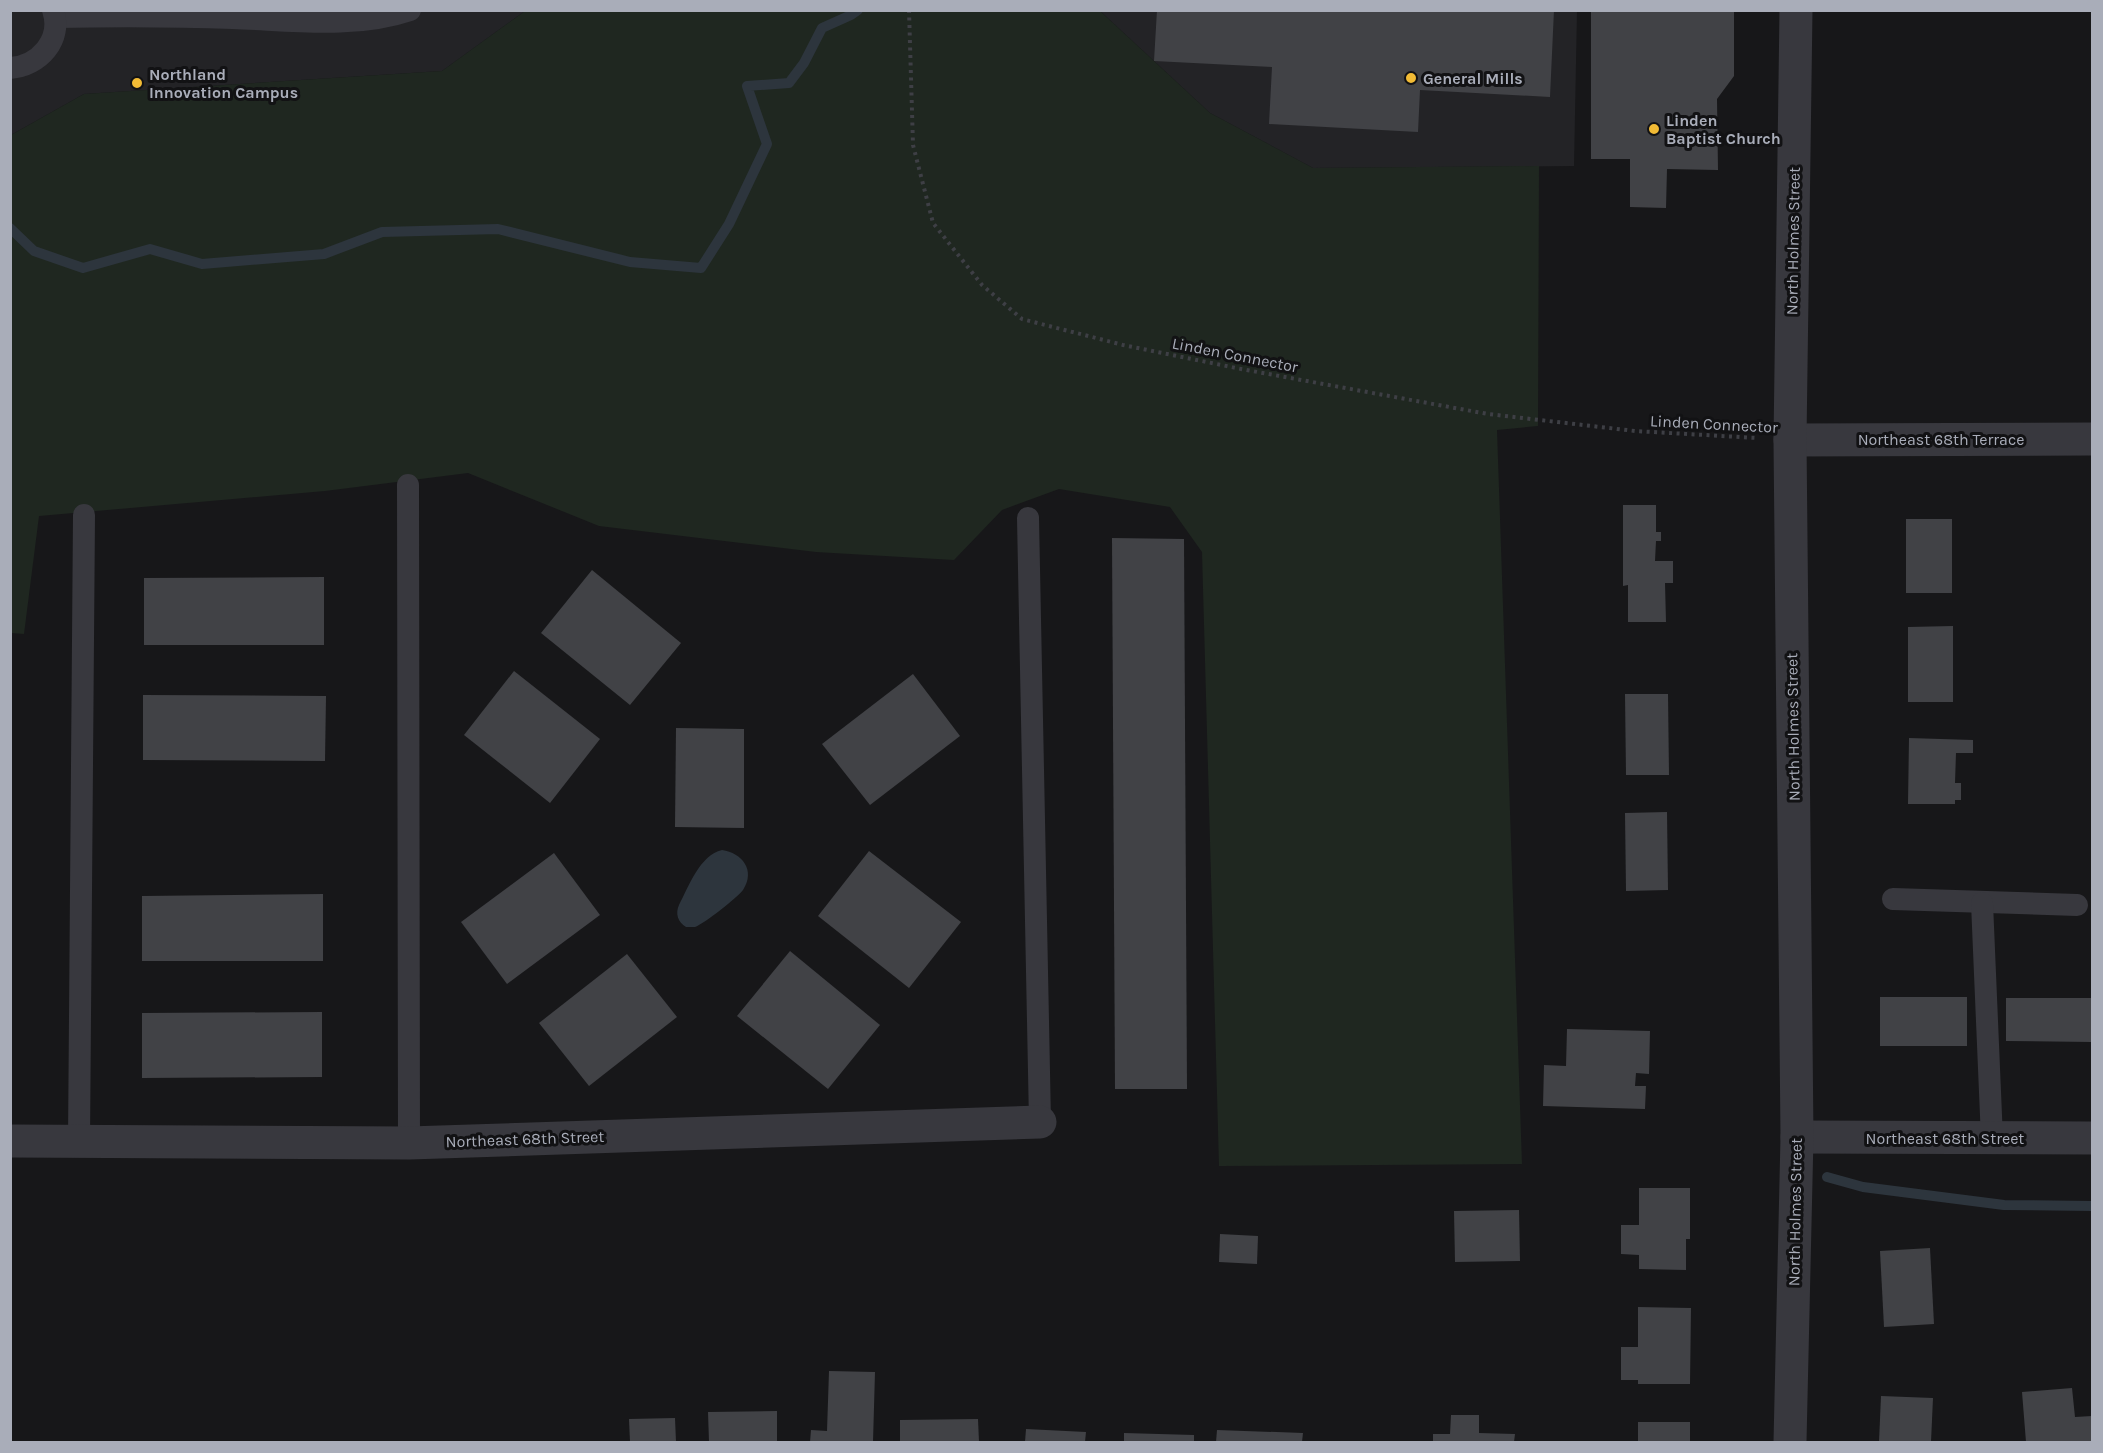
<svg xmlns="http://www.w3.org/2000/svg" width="2103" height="1453" viewBox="0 0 2103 1453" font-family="Karla,sans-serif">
<rect width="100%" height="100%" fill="#171719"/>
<g fill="#232326">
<path d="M11,11h514l-83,60 -358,23 -73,41z"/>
<path d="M1100,11h477l-3,155 -261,2 -103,-55z"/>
</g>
<path fill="#1f2720" d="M525,11h575l110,102 103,55 226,-2 -1,260 -41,4 25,734 -303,2 -17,-614 -32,-45 -111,-18 -57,21 -48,50 -138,-8 -217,-26 -131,-53 -143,18 -286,25 -15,118 -13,-1v-498l73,-41 358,-23z"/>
<path fill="#2d353d" d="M722,850c20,3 34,20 21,40 -5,7 -39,34 -48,37 -2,0 -6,0 -9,0 -8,-5 -11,-13 -7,-22 10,-19 21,-50 43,-55z"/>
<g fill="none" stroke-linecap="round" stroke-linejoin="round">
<g stroke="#2d353d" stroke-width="10">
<path d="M10,228l24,23 49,17 67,-19 52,15 122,-10 58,-22 116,-3 132,33 71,6 28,-44 38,-80 -20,-58 42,-3 15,-20 18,-35 29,-13 7,-5"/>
<path d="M1827,1177l36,10 141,18 88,1"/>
</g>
</g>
<g fill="#414246">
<path d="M1157,10h397l-4,87 -130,-7 -2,42 -149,-8 3,-57 -118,-6z"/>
<path d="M1591,10h143v66l-17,23 1,71 -51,-1 -1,39 -36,-1v-48h-39z"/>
<path d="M1623,505h33v27h5v9h-5l-1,20h18v22h-8l1,39h-38v-37l-5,1z"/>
<rect x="1906" y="519" width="46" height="74"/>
<path d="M1112,538l72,1 3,550h-72z"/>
<path d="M592,570l89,73 -51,62 -89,-72z"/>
<path d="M324,577v68h-180v-67z"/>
<path d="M1953,626v76h-45v-75z"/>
<path d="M514,671l86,68 -50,64 -86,-68z"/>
<path d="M913,674l47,62 -90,69 -48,-61z"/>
<path d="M1625,694h43l1,81h-43z"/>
<path d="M143,695l183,1 -1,65 -182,-1z"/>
<path d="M676,728l68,1v99l-69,-1z"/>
<path d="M1909,738l64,2v13h-17l-1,30h6v17h-6v4h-47z"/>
<path d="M1667,812l1,78 -42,1 -1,-78z"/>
<path d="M869,851l92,71 -52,66 -91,-72z"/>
<path d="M554,853l46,62 -93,69 -46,-62z"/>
<path d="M323,894v67h-181v-65z"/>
<path d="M790,951l90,74 -52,64 -91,-73z"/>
<path d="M627,954l50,63 -88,69 -50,-63z"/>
<rect x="1880" y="997" width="87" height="49"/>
<path d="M2006,998h86v44l-86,-1z"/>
<path d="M322,1012v65l-180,1v-65z"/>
<path d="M1567,1029l83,2 -1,43 -13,-1 -1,13h11l-1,23 -102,-3 1,-41 22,1z"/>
<path d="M1639,1188h51v51h-4v31l-47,-1v-14l-18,-1v-29h18z"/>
<path d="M1519,1210l1,51 -65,1 -1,-51z"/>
<path d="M1220,1234l38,2 -1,28 -38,-2z"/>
<path d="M1930,1248l4,76 -50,3 -4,-76z"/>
<path d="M1638,1307l53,1 -1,76h-52v-4h-17v-33h17z"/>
<path d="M829,1371l46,1 -2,70h-63l1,-12 16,1z"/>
<path d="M2072,1388l3,29 17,-1v26h-66l-4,-50z"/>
<path d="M1881,1396l52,2 -2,44h-52z"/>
<path d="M777,1411v31h-68l-1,-30z"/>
<path d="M1451,1415h28v18l36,1 -1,8h-81v-8h17z"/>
<path d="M675,1418l1,24h-46l-1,-23z"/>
<path d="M978,1419l1,23h-79v-22z"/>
<rect x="1638" y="1422" width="52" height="20"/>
<path d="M1026,1429l60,3 -1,10h-60z"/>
<path d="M1217,1430l86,3 -1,9h-86z"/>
<path d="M1124,1433l70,2v7h-70z"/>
</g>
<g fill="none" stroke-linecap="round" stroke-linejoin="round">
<path stroke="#3e3f45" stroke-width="4" stroke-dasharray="3 4.5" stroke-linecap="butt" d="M909,10l4,135 20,78 49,62 40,34 101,26 118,24 247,45 147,17 122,7"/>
<g stroke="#38383e" stroke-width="22">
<path d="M55,17c60,-1 119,-1 178,1 58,2 121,11 177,-8"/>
<path d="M10,68c29,-2 53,-28 43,-58"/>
<path d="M408,485l1,658"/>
<path d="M1028,518l12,604"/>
<path d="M1893,899l184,6"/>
<path d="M1982,903l10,236"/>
<path d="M79,1141l5,-626"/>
</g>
<g stroke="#38383e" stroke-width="33">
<path d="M1790,440l302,-1"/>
<path d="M1797,1137l295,1"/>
<path d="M10,1141l399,2 631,-21"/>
<path d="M1790,1442l7,-305 -7,-697 6,-430"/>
</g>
</g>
<g fill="#f2bb35" stroke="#121214" stroke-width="2">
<circle cx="1411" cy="78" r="6"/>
<circle cx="137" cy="83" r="6"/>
<circle cx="1654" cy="129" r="6"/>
</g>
<g text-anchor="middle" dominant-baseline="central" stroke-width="6" stroke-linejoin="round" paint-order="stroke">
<g font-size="16" font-weight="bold" fill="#a9adb9" stroke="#121214" text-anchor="start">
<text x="149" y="74">Northland<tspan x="149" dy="18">Innovation Campus</tspan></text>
<text x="1423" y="78">General Mills</text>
<text x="1666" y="120">Linden<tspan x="1666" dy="18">Baptist Church</tspan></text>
</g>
<g font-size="16" fill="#a9adb9" stroke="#121214">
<text transform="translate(1793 241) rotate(-89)">North Holmes Street</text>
<text transform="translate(1235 355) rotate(11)">Linden Connector</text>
<text transform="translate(1714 424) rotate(3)">Linden Connector</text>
<text x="1941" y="439">Northeast 68th Terrace</text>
<text transform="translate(1793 727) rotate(-91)">North Holmes Street</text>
<text x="1945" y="1138">Northeast 68th Street</text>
<text transform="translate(525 1139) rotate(-2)">Northeast 68th Street</text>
<text transform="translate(1795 1212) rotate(-89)">North Holmes Street</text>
</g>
</g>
<rect width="2103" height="1453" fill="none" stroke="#a9adb9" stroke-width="24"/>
</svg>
